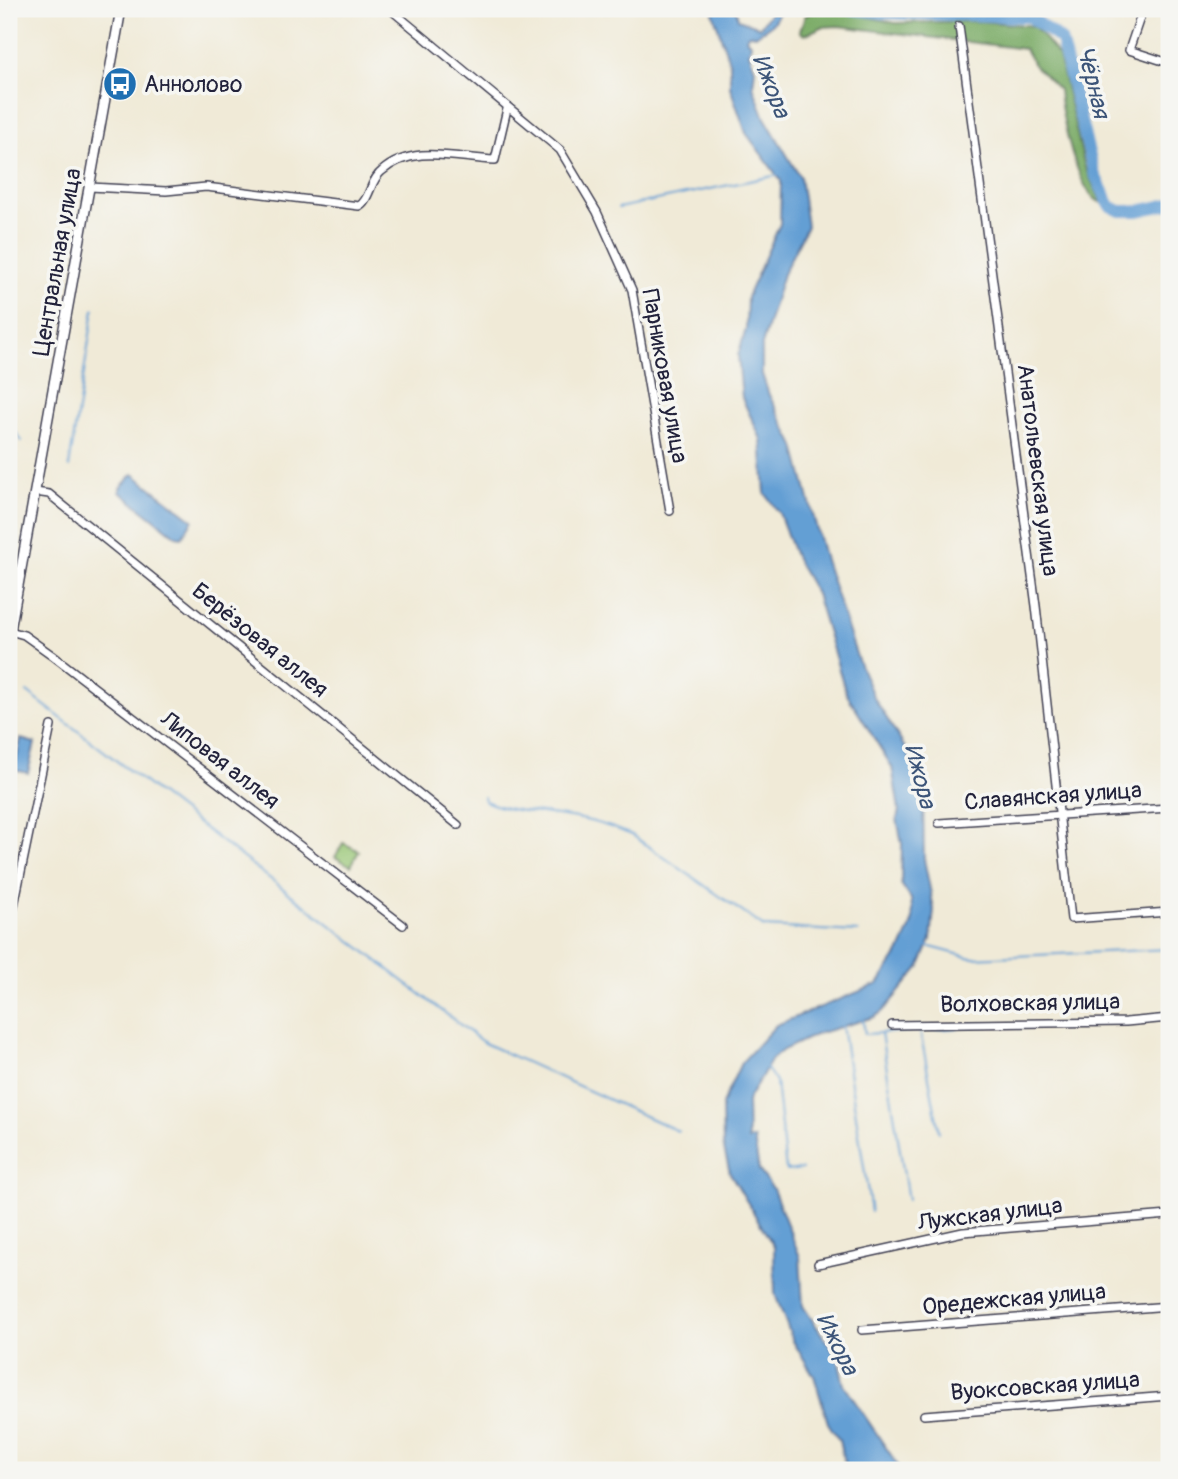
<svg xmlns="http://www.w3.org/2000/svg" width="1178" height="1479" viewBox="0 0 1178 1479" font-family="Pangolin,sans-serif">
<rect width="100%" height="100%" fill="#f6f6f2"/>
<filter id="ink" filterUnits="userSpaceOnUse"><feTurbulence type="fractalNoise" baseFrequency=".0143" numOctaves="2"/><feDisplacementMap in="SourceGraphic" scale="14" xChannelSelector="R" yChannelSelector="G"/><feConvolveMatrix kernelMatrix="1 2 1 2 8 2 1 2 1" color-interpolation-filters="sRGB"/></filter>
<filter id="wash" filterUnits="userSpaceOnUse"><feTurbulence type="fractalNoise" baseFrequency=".00686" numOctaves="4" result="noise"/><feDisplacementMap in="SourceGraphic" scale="28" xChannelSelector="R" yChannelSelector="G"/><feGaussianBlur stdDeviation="1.57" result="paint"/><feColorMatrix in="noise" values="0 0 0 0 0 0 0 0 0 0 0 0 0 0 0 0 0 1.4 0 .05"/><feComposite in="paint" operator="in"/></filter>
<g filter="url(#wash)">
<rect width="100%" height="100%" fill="#f0ead7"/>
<path fill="#98c674" stroke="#5d7458" stroke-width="2" d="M343,843l16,8 -8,15 -16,-9z"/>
<path fill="#7aab66" stroke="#4e6650" stroke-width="2" d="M816,10l39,4 40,9 84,-2 55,5 25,30 26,111 17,36c-25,-8 -41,-88 -43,-113l-25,-25 -9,-16 -187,-23 -16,1 -18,8 -4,-4 5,-15z"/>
<g fill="#649fd4" stroke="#436088" stroke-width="2">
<path d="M712,9h24l2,10 22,8 13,-18h8l-8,14 -16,12 -9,-1 -2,5 5,4 -2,10 6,16 -2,17 12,32 35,59 7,49 -24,48 -21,71v29l7,21 26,51 30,114 33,100 15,36 34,55 16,41 1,67 10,50 -3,31 -12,28 -36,43 -9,6 -57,17 -34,16 -11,9 -25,42 1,39 6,-1 5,31 14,19 27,68 3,49 35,53 6,26 57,85h-55l-7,-30 -11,-17 -14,-47 -21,-35 -18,-47 -1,-47 -44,-74 -7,-28 -1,-41 19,-41 35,-38 102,-41 22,-33 9,-20 4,-12 -2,-20 -10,-15 1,-40 -5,-25 2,-9 -7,-43 -46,-74 -30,-99 -20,-35 -17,-46 -14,-20 -4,-54 -19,-41 -4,-43 8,-26 1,-32 33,-73 1,-43 -35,-48 -16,-46v-22z"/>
<path d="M133,474l60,46 -11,17 -6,-1 -56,-44v-4z"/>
<path d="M21,739l14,4 -7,30 -14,-3z"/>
</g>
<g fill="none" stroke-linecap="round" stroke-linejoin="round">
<g stroke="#649fd4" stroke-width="2">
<path d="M618,208l160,-33"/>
<path d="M9,423l13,18"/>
<path d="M69,467l25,-158"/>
<path d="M27,692l457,351 194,88"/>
<path d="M484,797l1,4c24,11 46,10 72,14 26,3 51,10 75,20l132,92 94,5"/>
<path d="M927,946l45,12 197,-9"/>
<path d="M863,1020l2,14 92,-6"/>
<path d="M842,1026l29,186"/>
<path d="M920,1030l19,102"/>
<path d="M881,1033l27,167"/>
<path d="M765,1066l11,16 10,89 16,-2"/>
</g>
<path stroke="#649fd4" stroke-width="12" d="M846,9l39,4 145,4 31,23 33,133 16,33 10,5h18l31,-7"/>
</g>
</g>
<g filter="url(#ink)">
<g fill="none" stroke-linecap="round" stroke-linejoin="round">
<g stroke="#414052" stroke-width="10">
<g id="minor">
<path d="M390,9l170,141 37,62 35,78 38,221"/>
<path d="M1143,9l-14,41 40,13"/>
<path d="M959,26l77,580 35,313 98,-7"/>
<path d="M90,187l76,4 40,-4 153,19c11,-6 11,-26 23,-35 32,-28 75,-12 113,-11l12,-51"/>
<path d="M35,492l14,2 409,331"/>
<path d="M10,631l14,4 28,20 351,270"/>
<path d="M939,823l230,-15"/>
<path d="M9,930l42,-204"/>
<path d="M892,1025l234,-3 43,-4"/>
<path d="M818,1264l145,-32 206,-17"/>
<path d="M862,1330l307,-24"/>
<path d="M924,1415l245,-19"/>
</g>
</g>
<g stroke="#414052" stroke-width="12">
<path id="major" d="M9,636l112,-627"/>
</g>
<use href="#minor" stroke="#fff" stroke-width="7"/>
<use href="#major" stroke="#fff" stroke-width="9"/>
</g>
</g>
<defs>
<g id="bus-disc" transform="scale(1.75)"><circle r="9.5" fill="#1f6fb2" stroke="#f6f6f2"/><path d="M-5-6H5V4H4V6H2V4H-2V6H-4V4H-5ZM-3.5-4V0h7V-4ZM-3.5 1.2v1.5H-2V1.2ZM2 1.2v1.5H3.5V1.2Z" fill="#fff"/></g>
</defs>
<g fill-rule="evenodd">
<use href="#bus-disc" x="120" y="84"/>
</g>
<g text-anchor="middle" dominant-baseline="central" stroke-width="7" stroke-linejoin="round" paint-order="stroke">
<g font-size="23" fill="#22223b" stroke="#f6f6f2" text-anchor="start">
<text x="144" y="84">Аннолово</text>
</g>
<g font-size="23" fill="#22223b" stroke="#f6f6f2">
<text transform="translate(57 262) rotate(-80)">Центральная улица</text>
<text transform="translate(665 376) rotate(80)">Парниковая улица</text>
<text transform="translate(1038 470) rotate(83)">Анатольевская улица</text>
<text transform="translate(260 640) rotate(39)">Берёзовая аллея</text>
<text transform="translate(220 760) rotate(38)">Липовая аллея</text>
<text transform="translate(1053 796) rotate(-4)">Славянская улица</text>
<text transform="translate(1030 1003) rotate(-1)">Волховская улица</text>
<text transform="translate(990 1214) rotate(-7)">Лужская улица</text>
<text transform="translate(1014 1299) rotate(-5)">Оредежская улица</text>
<text transform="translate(1045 1386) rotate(-4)">Вуоксовская улица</text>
</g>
<g font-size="24" font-style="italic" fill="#3c5478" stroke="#f6f6f2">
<text transform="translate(1093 82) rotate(76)">Чёрная</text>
<text transform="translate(771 86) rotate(69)">Ижора</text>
<text transform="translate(920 776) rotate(76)">Ижора</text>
<text transform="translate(837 1344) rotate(64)">Ижора</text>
</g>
</g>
<rect width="1178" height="1479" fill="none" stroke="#f6f6f2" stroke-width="35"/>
</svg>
